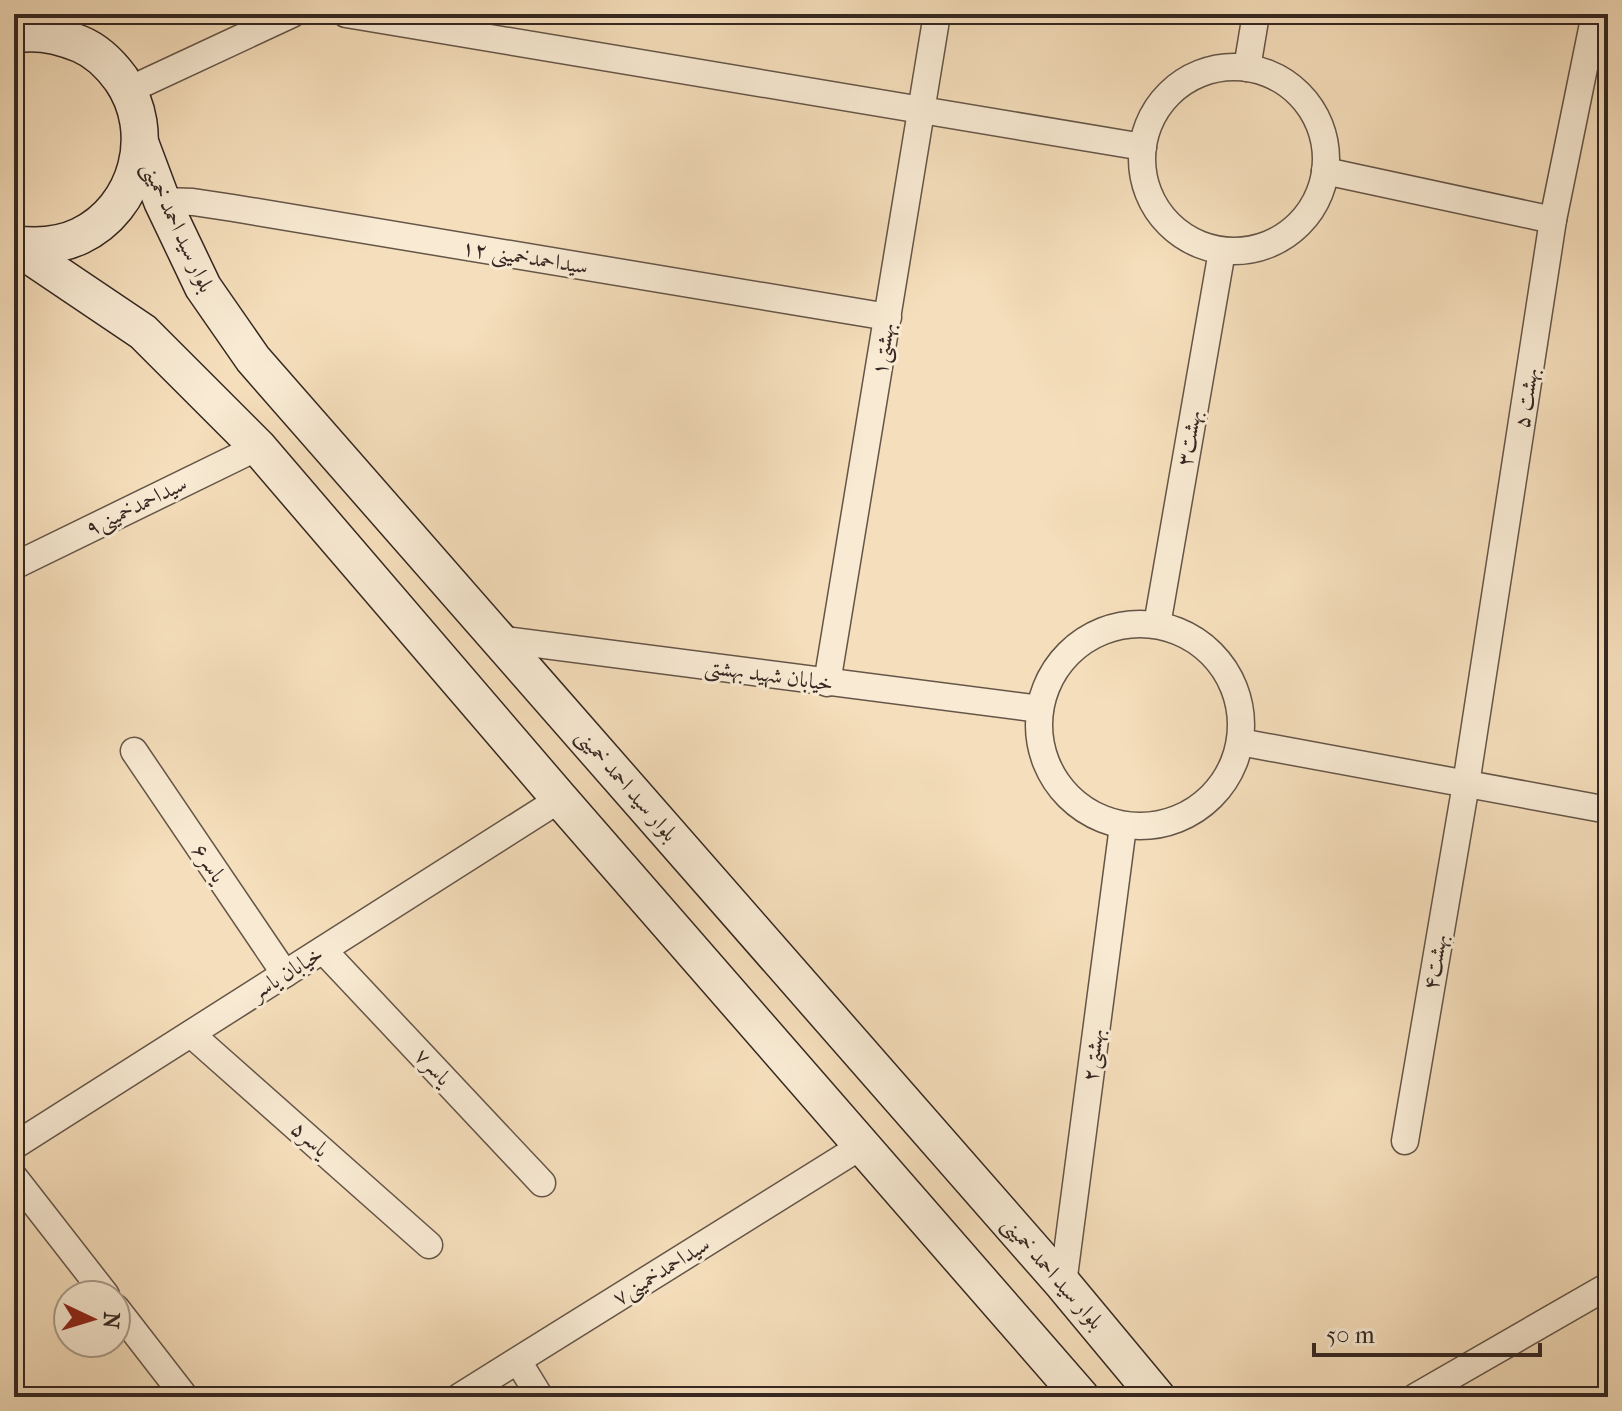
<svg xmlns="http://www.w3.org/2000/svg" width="1622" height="1411" viewBox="0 0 1622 1411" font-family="'IM FELL French Canon',Amiri,serif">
<rect width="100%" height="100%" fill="#f5debb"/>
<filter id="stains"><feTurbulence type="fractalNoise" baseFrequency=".0025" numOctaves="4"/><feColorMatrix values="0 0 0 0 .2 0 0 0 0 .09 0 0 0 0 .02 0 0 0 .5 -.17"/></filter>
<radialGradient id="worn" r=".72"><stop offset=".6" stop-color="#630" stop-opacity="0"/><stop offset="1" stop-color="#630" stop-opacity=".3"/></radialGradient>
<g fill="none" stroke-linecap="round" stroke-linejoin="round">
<g stroke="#655548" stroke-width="29">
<g id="street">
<path d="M346,14l797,133"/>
<circle cx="1234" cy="159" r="92"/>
<path d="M1247,68l9,-54"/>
<path d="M129,90l163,-76"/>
<path d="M1325,171l228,49"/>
<path d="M162,201l31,1 40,6 655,109"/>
<path d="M14,566l244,-119"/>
<circle cx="1140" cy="725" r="101"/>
<path d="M1157,625l65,-374"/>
<path d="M498,639l542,70"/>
<path d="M827,683l110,-669"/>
<path d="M1240,742l368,68"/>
<path d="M134,751l151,223"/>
<path d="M323,950l219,233"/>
<path d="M191,1034l238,211"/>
<path d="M1405,1141l61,-357 87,-564 42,-206"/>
<path d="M14,1146l546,-347"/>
<path d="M14,1177l92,118"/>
<path d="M1063,1284l60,-458"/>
<path d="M116,1308l69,89"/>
<path d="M518,1361l22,36"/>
<path d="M459,1397l404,-252"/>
<path d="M1415,1397l193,-111"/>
</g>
</g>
<g stroke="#352722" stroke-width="39">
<g id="secondary">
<path d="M14,35c23,-5 44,0 66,9 17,7 30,20 41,35 37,53 17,129 -41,157 -21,10 -43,11 -66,8"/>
<path d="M141,145l21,56 41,86 50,72 810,925 94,113"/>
<path d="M14,245l129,87 115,115 302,352 521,598"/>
</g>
</g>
<use href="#street" stroke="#f8ead3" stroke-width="26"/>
<use href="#secondary" stroke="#f8ead3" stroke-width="36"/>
</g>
<g text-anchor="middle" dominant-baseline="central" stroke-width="6" stroke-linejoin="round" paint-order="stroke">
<g font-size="22" fill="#352722" stroke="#f8ead3">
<text transform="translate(178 227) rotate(65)">بلوار سید احمد خمینی</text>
<text transform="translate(525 257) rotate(9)">سیداحمدخمینی ۱۲</text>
<text transform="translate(883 349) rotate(-81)">بهشتی۱</text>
<text transform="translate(1526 398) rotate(-81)">بهشت ۵</text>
<text transform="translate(1189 438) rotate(-80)">بهشت۳</text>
<text transform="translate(136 506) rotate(-26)">سیداحمدخمینی۹</text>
<text transform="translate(769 675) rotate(8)">خیابان شهید بهشتی</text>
<text transform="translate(627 785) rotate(49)">بلوار سید احمد خمینی</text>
<text transform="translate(209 863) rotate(56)">یاسر۶</text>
<text transform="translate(1435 962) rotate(-80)">بهشت۴</text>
<text transform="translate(287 973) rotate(-32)">خیابان یاسر</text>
<text transform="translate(1093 1055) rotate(-83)">بهشتی۲</text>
<text transform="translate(433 1067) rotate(47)">یاسر۷</text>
<text transform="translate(310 1139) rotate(42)">یاسر۵</text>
<text transform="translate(661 1271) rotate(-32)">سیداحمدخمینی۷</text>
<text transform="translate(1053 1273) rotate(49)">بلوار سید احمد خمینی</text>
</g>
</g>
<rect width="1622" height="1411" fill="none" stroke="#f5debb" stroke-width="48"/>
<rect x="16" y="16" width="1590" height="1379" fill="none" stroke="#352722" stroke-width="4"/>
<rect x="24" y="24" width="1574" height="1363" fill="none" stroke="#352722" stroke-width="2"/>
<g transform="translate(92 1319) rotate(94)"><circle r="38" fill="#f8ead3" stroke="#aa9c8c" stroke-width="2"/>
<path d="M0-6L14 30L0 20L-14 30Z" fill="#8f2418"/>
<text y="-12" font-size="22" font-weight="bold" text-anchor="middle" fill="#352722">N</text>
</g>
<path d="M1314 1343v12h226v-12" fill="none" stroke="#352722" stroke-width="4"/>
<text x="1326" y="1343" font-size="24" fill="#352722" stroke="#f8ead3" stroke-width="6" paint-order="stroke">50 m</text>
<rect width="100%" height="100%" filter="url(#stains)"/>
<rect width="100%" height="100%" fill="url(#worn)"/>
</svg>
